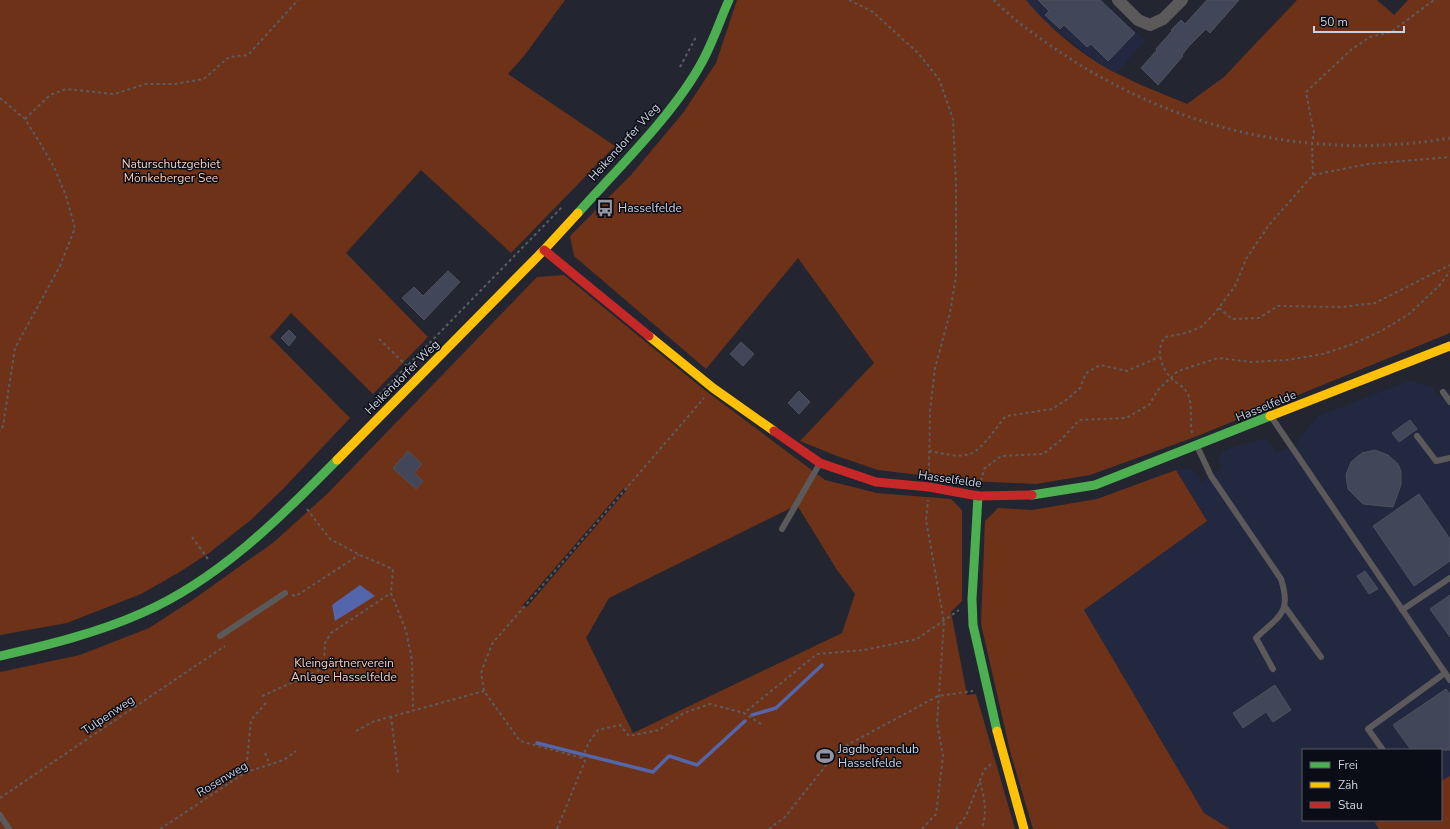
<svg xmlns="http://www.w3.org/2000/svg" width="1450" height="829" viewBox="0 0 1450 829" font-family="'Nunito Sans',sans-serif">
<rect width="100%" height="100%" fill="#232631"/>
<g fill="#212840" fill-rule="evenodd">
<path d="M1026,0h77l42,41 -29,32 -19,-11 -55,-42z"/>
<path d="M1406,382h9l17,5 6,9 12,-8v441h-220l-26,-16 -120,-203 123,-89 -31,-51 11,-2 7,3 8,11 19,-14 -3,-10 7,-8 40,-12 12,14 22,-8 -2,-3 21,-25zM1303,750h138v70h-138z"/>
</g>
<g fill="#6d3218" fill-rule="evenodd">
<path d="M0,0h565l-41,56 -16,18 107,72 -104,107 -90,-83 -75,83 82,84 -55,57 -82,-81 -21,24 80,81 -67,71 -31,30 -43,34 -31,20 -37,21 -74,29 -67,12z"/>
<path d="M737,0h289c22,27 59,58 90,73 23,12 48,21 71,31l37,-27 73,-77h80l17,15 14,-15h42v333l-255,104 -105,38 -54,9 -67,-3 -91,-11 -41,-14 -37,-15 74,-78 -76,-105 -92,111 -132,-113 -4,-20 61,-61 52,-62 33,-50z"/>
<path d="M564,275l138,113 123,92 52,13 74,6 11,11v91l-11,11 16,83 9,-1 39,135h-1015v-157l80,-17 69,-27 45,-29 80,-57 53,-48 210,-217zM624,488l2,3 -99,116 -5,-1zM797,505l40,65 18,24 -13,39 -209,100 -47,-95 23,-40z"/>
<path d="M1176,470l31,51 -123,89 120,203 26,16h-197l-23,-78 -29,-127 4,-103 13,-13 34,2 65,-11z"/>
<path d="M1450,776v53h-71l-4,-6 5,-3h61v-39z"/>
</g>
<path fill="#5365ab" d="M360,585l15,11 -40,25 -3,-16z"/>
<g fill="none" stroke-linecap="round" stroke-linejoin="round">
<g stroke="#5365ab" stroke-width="3.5">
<path d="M752,715l24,-7 46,-43"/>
<path d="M537,743l116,29 16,-16 28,9 48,-44"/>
</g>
</g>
<g fill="#414659" stroke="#4e515b">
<path d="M1038,0h62l35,33 -27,28 -17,-17 -4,3 -23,-22 -4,4 -15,-14 4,-4z"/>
<path d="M1207,0h32l-29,33 -4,-4 -17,17 -7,9 1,1 -25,29 -17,-17 16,-18 -1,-1 16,-18 -1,-1 10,-10 4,4z"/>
<path d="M448,271l12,11 -36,38 -22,-22 12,-11 9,9z"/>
<path d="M289,330l7,7 -7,9 -8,-8z"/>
<path d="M741,342l13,12 -11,12 -13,-12z"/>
<path d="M799,391l11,11 -11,12 -11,-11z"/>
<path d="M1410,420l7,9 -18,13 -7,-9z"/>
<path d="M1375,450l13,5 10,9 3,7v14l-8,22 -30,-3 -15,-15 -2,-14 5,-13 11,-9z"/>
<path d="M408,451l14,13 -8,9 9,8 -7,8 -23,-21z"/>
<path d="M1419,494l31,45v22l-36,25 -41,-60z"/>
<path d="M1365,571l13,18 -9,5 -12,-18z"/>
<path d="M1450,595v42l-20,-28z"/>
<path d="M1275,685l16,25 -18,12 -7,-10 -23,16 -10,-15z"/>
<path d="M1446,689l4,5v56h-39l-18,-25z"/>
</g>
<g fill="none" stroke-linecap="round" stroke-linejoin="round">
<g stroke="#5d5c5f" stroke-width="2" stroke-dasharray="3 3" stroke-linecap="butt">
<path d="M849,0l24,12 45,41 21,26 14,40 3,64v93l-6,37 -15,55 -5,43 -1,61"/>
<path d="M680,67l16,-30"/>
<path d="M0,98l25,21 15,24 14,24 12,29 9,32 -15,38 -45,82 -12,78 -3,5"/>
<path d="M25,119l25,-24 16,-6 48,5 32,-10h29l29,-5 25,-22 19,-2 50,-55"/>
<path d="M1313,175l-1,-32 2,-10 -8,-41 46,-43 18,-12 21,-5 43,-32"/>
<path d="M1219,308l13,11 27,-1 19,-12 63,1 34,-4 75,-38"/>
<path d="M379,339l28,27"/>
<path d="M375,399l188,-193"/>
<path d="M1192,433c-3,-13 2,-31 -6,-42 -3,-5 -10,-8 -14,-12 -11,-11 -17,-29 -7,-42l21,-4 15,-6 14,-14 20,-27 11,-27 23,-34 44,-50 55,-11 82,-7"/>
<path d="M929,451c12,2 29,7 41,3 12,-4 27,-28 36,-38l46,-7 17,-11 11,-10 6,-15 14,-8 27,6 32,-14"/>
<path d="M981,481l3,-12 17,-13 42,-2 18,-14 18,-20 47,-2 23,-13 9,-15 20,-19 40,-13 34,4 35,-2 36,-6 30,-10 30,-14 26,-16 31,-29 10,-14"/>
<path d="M307,509l23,30 30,16 33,14 -2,24 15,38 6,29 1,51"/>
<path d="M192,537l16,22"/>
<path d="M292,595l4,1 63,-41"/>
<path d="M262,696l56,-25 6,-11 1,-17 6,-10 60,-40"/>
<path d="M391,716l7,57"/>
<path d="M761,724l-17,-11 73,-59 47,-4 53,-11 42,-29"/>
<path d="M356,731l16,-9 112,-31"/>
<path d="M265,753l5,12"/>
<path d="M582,758l7,-16 9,-12 22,-5 9,11 30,-6 25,-17 26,-9 34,9"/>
<path d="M246,772l5,-52 15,-17"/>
<path d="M980,782c5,18 7,29 2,47"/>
<path d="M0,798l225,-152"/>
<path d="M160,829l86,-57 38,-12 12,-9"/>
<path d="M557,829l28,-68 -3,-3 -62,-17 -36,-50 -3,-18 11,-29 212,-246"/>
<path d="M769,829l16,-12 53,-67 100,-54 35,-5"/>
<path d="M922,829l14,-15 7,-58 -6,-33 7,-101 -18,-102 2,-20"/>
<path d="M956,829l10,-13 18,-46 7,-6"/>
</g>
<g stroke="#5c595b" stroke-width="6">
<path d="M1443,392l7,10"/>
<path d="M1272,418l178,262"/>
<path d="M1417,436l19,25 14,-3"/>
<path d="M1197,446l14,30 70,103c11,34 -2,37 -25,59l17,31"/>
<path d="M782,529l38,-66"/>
<path d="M1285,607l36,50"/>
<path d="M1402,610l48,-32"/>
<path d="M220,636l65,-43"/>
<path d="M1383,750l-15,-21 77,-56"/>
<path d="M0,815l9,14"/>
</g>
<path stroke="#5c595b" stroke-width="12" d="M1118,0l20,20 12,5 13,-6 19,-19"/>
<g stroke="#4caf50" stroke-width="9">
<path d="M578,213c40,-45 96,-99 124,-151 11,-20 18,-42 27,-62"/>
<path d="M1032,495l63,-10 175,-69"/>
<path d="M978,496l-6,103 1,26 24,106"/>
<path d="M0,656c48,-11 97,-23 142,-43 76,-33 138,-95 195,-153"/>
</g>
<g stroke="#ffc107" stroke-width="9">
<path d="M649,336l64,52 61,43"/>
<path d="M1270,416l180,-70"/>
<path d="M337,460l207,-210 34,-37"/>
<path d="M997,731l27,98"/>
</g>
<g stroke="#c62828" stroke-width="9">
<path d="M544,250l105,86"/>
<path d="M774,431l46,32 56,19 53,5 49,9 54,-1"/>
</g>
<path stroke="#5e5d63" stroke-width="3" stroke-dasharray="2 4" stroke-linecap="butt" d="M994,0c21,22 47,39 72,56 114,75 248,105 384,82"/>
</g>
<defs>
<g id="bus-bare" transform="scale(1.38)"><path d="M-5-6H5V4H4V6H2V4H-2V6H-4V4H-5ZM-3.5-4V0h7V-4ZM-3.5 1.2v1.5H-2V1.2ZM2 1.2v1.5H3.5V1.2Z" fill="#9295a2" stroke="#0a0d15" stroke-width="2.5" paint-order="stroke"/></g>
<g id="stadium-bare" transform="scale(1.38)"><path d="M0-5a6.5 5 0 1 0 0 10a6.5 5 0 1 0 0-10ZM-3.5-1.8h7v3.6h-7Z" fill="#9295a2" stroke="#0a0d15" stroke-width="2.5" paint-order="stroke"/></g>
</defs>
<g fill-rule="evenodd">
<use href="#bus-bare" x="605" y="208"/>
<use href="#stadium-bare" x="825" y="756"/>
</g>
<g text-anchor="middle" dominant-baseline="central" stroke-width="3" stroke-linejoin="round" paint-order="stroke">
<g font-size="12" fill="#cdd1df" stroke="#0a0d15">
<text transform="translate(624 142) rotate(-48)">Heikendorfer Weg</text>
<text transform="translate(402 377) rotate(-45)">Heikendorfer Weg</text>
<text transform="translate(1266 406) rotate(-22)">Hasselfelde</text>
<text transform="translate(950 479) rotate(8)">Hasselfelde</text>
<text transform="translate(108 715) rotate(-34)">Tulpenweg</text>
<text transform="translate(222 779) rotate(-31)">Rosenweg</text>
</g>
<g font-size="12" fill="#fbccb8" stroke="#0a0d15">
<text x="171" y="164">Naturschutzgebiet<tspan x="171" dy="14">Mönkeberger See</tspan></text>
<text x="344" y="663">Kleingärtnerverein<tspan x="344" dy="14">Anlage Hasselfelde</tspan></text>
</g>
<g font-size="12" fill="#cdd1df" stroke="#0a0d15" text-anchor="start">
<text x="618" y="208">Hasselfelde</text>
<text x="838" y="749">Jagdbogenclub<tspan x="838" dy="14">Hasselfelde</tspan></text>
</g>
</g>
<rect x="1302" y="749" width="140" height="72" fill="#0a0d15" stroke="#585b66"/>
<rect x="1310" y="762" width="20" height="6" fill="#4caf50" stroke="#585b66"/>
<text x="1338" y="769" font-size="12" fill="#cdd1df">Frei</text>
<rect x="1310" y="782" width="20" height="6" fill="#ffc107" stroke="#585b66"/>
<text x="1338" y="789" font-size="12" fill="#cdd1df">Zäh</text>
<rect x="1310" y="802" width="20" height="6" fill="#c62828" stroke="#585b66"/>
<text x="1338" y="809" font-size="12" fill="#cdd1df">Stau</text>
<path d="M1314 26v6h90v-6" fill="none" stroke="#cdd1df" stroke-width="2"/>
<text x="1320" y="26" font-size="12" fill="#cdd1df" stroke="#0a0d15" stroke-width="3" paint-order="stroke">50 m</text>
</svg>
